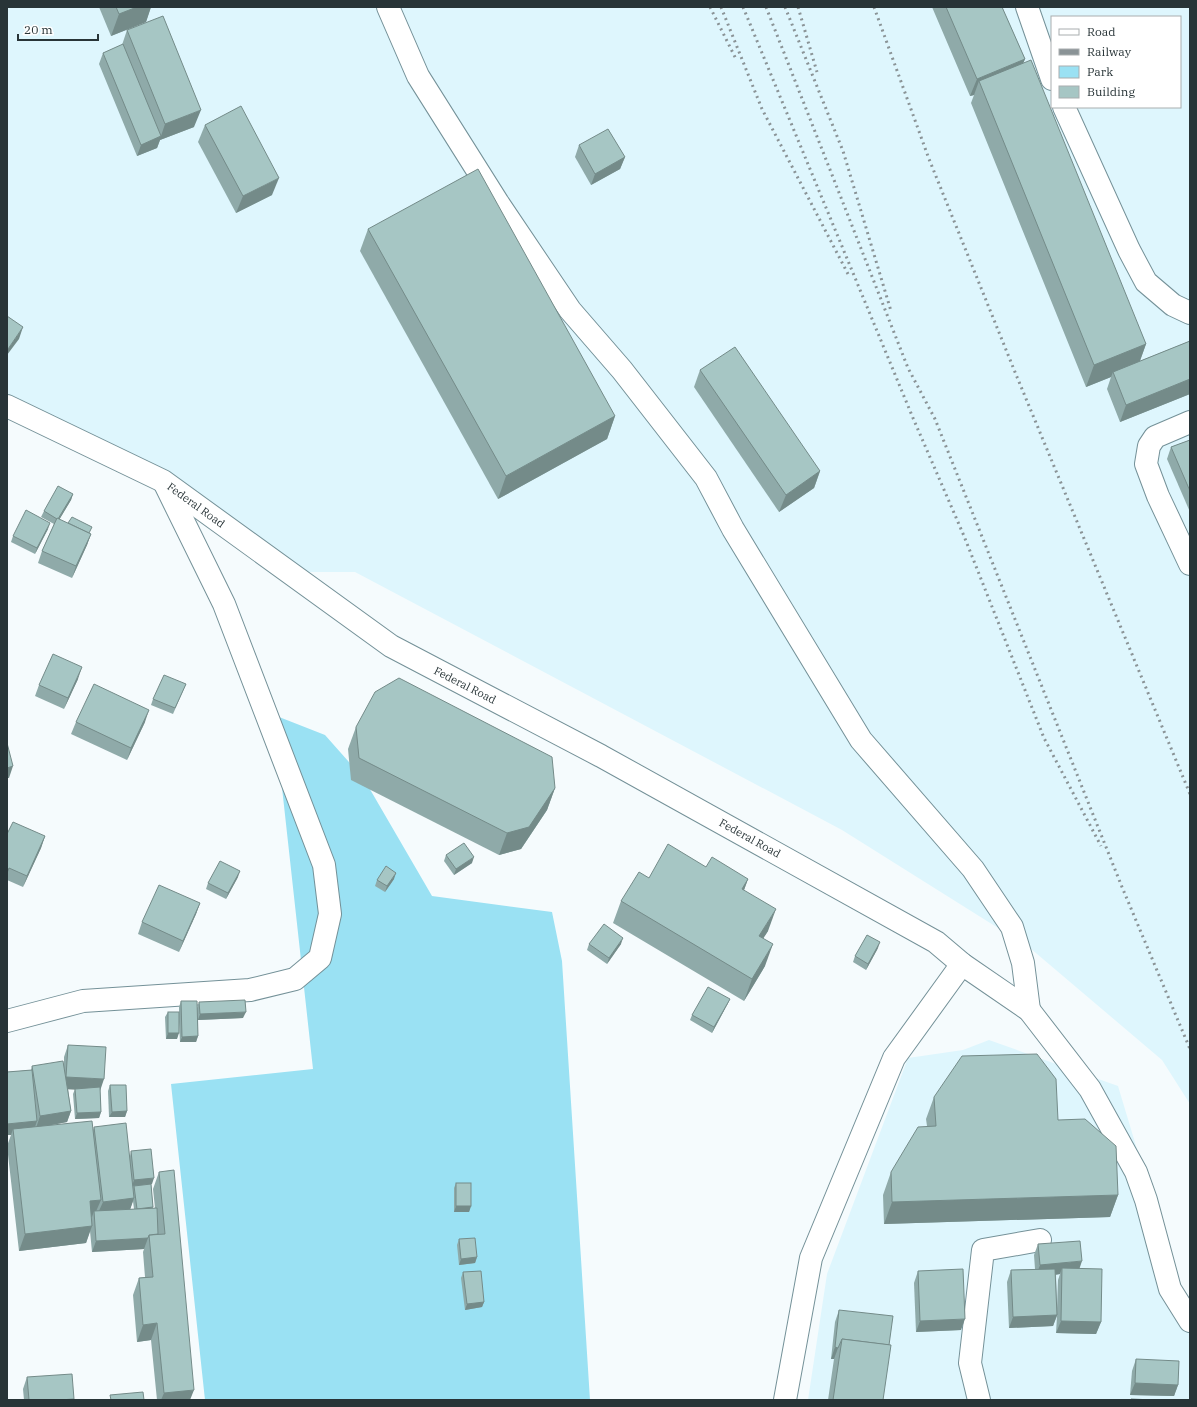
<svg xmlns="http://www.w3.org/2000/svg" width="1197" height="1407" viewBox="0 0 1197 1407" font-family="'IBM Plex Serif',serif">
<rect width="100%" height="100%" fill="#f5fbfd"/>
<g fill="#def6fd" fill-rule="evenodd">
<path d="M7,7h1183v1097l-28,-44 -132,-112 -188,-118 -487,-258h-56l-292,-175zM1052,17h128v90h-128z"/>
<path d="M989,1040l129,46 65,216 7,10v88h-382l19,-126 81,-216 55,-8z"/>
</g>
<path fill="#9ae1f3" d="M274,715l51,20 39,44 68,117 120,16 10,49 28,439h-385l-34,-316 142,-15z"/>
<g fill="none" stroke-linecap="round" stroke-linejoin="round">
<g stroke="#749198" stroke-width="24">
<g id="minor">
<path d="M388,7l30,69 80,127 72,107 52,60 84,108 27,51 128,211 112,129 39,58 11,36 6,47"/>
<path d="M1027,7l25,72"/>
<path d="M1064,107l65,143 17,32 27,23 17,8"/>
<path d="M7,406l156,75 228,165 210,110 335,186 26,22 67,46 61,79 46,83 10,28 24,89 20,32"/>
<path d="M1190,422l-35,15 -6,9 -3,18 12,32 32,68"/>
<path d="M7,1021l76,-20 167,-11 45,-11 25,-21 10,-44 -6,-49 -100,-261 -59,-120"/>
<path d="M785,1400l26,-142 83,-200 68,-94"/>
<path d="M979,1400l-9,-37 13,-113 57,-10"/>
</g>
</g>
<use href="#minor" stroke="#fff" stroke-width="22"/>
<g stroke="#8a9396" stroke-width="3" stroke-dasharray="2 4" stroke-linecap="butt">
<path d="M710,7l26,52"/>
<path d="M721,7l41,102 86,165"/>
<path d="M743,7l170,411 51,118 80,202 57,108"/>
<path d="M766,7l142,361 27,51 187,468 68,162"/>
<path d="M785,7l58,144 48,160"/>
<path d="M798,7l19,65"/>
<path d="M874,7l55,152 88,218 173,417"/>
</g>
</g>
<g fill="#8faaa9" fill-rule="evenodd">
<path d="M99,7h52l-5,15 -35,14z"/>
<path d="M932,7h70l23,52 -2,4 123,281 -6,17 50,-20v53l-70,28 -13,-33 4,-12 -25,10 -115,-284 3,-8 -4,1z"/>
<path d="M127,30l67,97 -34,13 -3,8 -20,8 -38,-92 4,-11 19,-8z"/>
<path d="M205,125l67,70 -36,18 -38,-71z"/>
<path d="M579,145l46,12 -5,12 -29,16 -16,-28z"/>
<path d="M368,229l247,187 -8,23 -109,60 -138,-248z"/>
<path d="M700,370l120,101 -6,17 -35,24 -85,-125z"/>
<path d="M1190,440v72l-23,-53 4,-12z"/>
<path d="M73,494l-2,6 -12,20 32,14 -4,11 -15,33 -34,-15 4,-12 12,-27 -13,-7 3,-6z"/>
<path d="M48,529l-13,25 -24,-12 2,-6z"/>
<path d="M78,679l-14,30 -29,-13 4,-11z"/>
<path d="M186,684l-13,30 -22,-9 2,-6z"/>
<path d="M76,722h69l-18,38 -56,-26z"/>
<path d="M356,727l199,61 -8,22 -26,39 -22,6 -148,-75 -3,-31z"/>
<path d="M7,834l38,2 -4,12 -18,39 -16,-7z"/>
<path d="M446,855l26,8 -18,12 -10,-14z"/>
<path d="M706,867l42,12 -4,11 24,41 -5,7 2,28 -21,35 -131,-78 8,-22 28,-23z"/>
<path d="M238,877l-12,22 -20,-10 2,-6z"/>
<path d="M394,879l-9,13 -10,-6 2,-6z"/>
<path d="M200,903l-4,11 -17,38 -41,-18 4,-12z"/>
<path d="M589,944h32l-14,20 -20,-14z"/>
<path d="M878,948l-12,22 -13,-8 2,-6z"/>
<path d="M730,999l-3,6 -15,28 -22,-13 2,-5z"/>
<path d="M181,1001l16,7 2,-6 44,16 -45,2v16l-2,6h-16l-1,-20 -2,17h-11l-1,-22 3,-5h11v-5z"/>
<path d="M68,1045l32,46 1,21 -2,6 -24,1 -2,-25 2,-5h-7l3,22 -4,11 -16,3 42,5 1,-3 36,29 1,-5 21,33h-1l2,24h2l-2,-19 6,-17 31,228h-33l-6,-60 -14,2 -4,-47 6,-17 6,-1 -2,-25 1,-3 -52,3 -2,-21 -4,12 -67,8 -12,-105 4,-11h-4v-63l24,-2 1,-4 32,-1v-8zM133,1201l1,8h-4z"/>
<path d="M110,1085l17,26 -2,6h-16l-1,-26z"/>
<path d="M934,1097l124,23 60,75 -8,22 -226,7 -1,-29 8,-23 36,-46 -1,-7z"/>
<path d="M456,1183l15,23 -2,6h-15v-24z"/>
<path d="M459,1239l18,18 -2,6 -16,2 -2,-20z"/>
<path d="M1038,1244l41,25 22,53 -5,12 -40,-1 1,-17 -4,10 -44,2 -2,-46 4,-12 24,-1 -1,-14zM1060,1274l-2,6 -1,28 -1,-33z"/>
<path d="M918,1271l43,59 -45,2 -2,-49z"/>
<path d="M463,1272l21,30 -2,5 -17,3 -4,-32z"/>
<path d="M839,1310l44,90h-55l6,-41h-3l4,-37z"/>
<path d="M1136,1359l42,26 -4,11 -44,-1 2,-24z"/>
<path d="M27,1377l47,22v1h-50l-1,-11z"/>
</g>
<g fill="#748b89">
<path d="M137,7h14l-5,15 -35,14 8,-22z"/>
<path d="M1025,59l-7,17 -39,5 -5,14 -4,1 7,-17z"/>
<path d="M201,110l-7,17 -34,13 -3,8 -20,8 4,-11 20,-9 4,-12z"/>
<path d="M625,157l-5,12 -29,16 4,-11z"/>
<path d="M279,178l-7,17 -36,18 7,-17z"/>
<path d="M23,327l-4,12 -12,16v-4l1,-2z"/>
<path d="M1146,344l-8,22 -25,6 -2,5 -25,10 8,-22z"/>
<path d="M1190,379v15l-70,28 6,-17z"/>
<path d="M615,416l-8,23 -109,60 8,-23z"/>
<path d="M820,471l-6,17 -35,24 7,-17z"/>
<path d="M73,494l-2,6 -15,25 2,-5z"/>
<path d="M50,523l-2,6 -13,25 2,-6z"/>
<path d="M91,534l-4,11 -15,33 4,-12z"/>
<path d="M82,667l-4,12 -14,30 4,-11z"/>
<path d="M149,710l-4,12 -18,38 4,-12z"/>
<path d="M13,766l-4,12h-2v-10z"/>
<path d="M555,788l-8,22 -26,39 -22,6 8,-22z"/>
<path d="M45,836l-4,12 -18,39 4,-11z"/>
<path d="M474,857l-2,6 -18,12 2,-6z"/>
<path d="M240,871l-2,6 -12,22 2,-6z"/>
<path d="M396,873l-2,6 -9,13 2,-6z"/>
<path d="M748,879l-8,22 2,-12z"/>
<path d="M200,903l-4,11 -17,38 4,-11z"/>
<path d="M776,909l-8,22 -17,27 8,-22z"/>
<path d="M623,938l-2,6 -14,20 2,-6z"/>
<path d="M880,942l-2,6 -12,22 2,-6z"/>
<path d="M773,944l-8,22 -21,35 8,-22z"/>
<path d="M730,999l-3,6 -15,28 2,-6z"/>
<path d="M246,1012l-3,6 -45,2 2,-6z"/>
<path d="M168,1033h11l-2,6h-11z"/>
<path d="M198,1036l-2,6h-16l2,-5z"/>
<path d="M66,1077l38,2 -4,12 -38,-2z"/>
<path d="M71,1111l-4,11 -31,6 4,-12z"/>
<path d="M127,1111l-2,6h-16l3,-5z"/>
<path d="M101,1112l-2,6 -24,1 2,-6z"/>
<path d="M37,1121l-4,12 -20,-4 -2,6h-4v-11z"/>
<path d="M154,1178l-2,6 -20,2 2,-6z"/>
<path d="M1118,1195l-8,22 -226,7 8,-22z"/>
<path d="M134,1198l-4,12 -32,3 5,-11z"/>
<path d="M101,1200l-7,16v-5l-2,6 -9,1 7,-17z"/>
<path d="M456,1206h15l-2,6h-15z"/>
<path d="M92,1226l-6,17 -67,8 6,-17z"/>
<path d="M148,1238l-4,11 -52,3 4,-11z"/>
<path d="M477,1257l-2,6 -16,2 2,-6z"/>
<path d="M1082,1261l-4,12 -16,-5 -2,6 -24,2 4,-11z"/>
<path d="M484,1302l-2,5 -17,3 2,-6z"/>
<path d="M1057,1315l-4,11 -44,2 4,-11z"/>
<path d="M965,1319l-4,11 -45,2 4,-11z"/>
<path d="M1061,1321l40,1 -5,12 -40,-1z"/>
<path d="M157,1323l-6,17 -14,2 6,-17z"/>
<path d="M835,1347l3,1 -4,11h-3z"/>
<path d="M1135,1383l43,2 -4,11 -44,-1z"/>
<path d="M194,1390l-4,10h-29l3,-7z"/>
</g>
<g fill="#a6c6c4" stroke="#748b89">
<path d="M116,7h21l-18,7z"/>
<path d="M946,7h56l23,52 -48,20z"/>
<path d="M163,16l38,94 -36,14 -38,-94z"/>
<path d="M123,44l38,92 -20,9 -38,-92z"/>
<path d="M1031,60l115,284 -52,21 -115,-284z"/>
<path d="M241,106l38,72 -36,18 -38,-71z"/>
<path d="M608,129l17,28 -30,17 -16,-29z"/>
<path d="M478,169l137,247 -109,60 -138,-247z"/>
<path d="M7,316l16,11 -15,22 -1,-1z"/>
<path d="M1190,341v38l-64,26 -13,-33z"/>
<path d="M735,347l85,124 -34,24 -86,-125z"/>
<path d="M1190,440v51l-19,-44z"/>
<path d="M58,486l15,8 -15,25h-1l-13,-8z"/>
<path d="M26,510l24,13 -13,25 -24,-12z"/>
<path d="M72,517l20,10 -3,6 -21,-10z"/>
<path d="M57,518l34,16 -15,32 -34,-15z"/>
<path d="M53,654l29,13 -14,31 -29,-13z"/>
<path d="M164,675l22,9 -11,24 -22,-9z"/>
<path d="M399,678l153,79 3,31 -26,39 -22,6 -148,-75 -3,-31 19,-35z"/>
<path d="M94,684l55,26 -18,38 -55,-26z"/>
<path d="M7,743l6,23 -6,2z"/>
<path d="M13,822l32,14 -18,40 -18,-8 -2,5v-39z"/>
<path d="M464,843l10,14 -18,12 -10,-14z"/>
<path d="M668,844l38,23 6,-10 36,22 -6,10 34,20 -17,27 14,8 -21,35 -131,-78 18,-29 10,6z"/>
<path d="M220,861l20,10 -12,22 -20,-10z"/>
<path d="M386,866l10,7 -9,13 -10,-6z"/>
<path d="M159,885l41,18 -17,38 -41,-19z"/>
<path d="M604,924l19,14 -14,20 -20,-14z"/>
<path d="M867,935l13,7 -12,22 -13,-8z"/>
<path d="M708,987l22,12 -16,28 -22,-12z"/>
<path d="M245,1000l1,12 -46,2 -1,-12z"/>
<path d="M181,1001h16l1,35 -16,1z"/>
<rect x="168" y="1012" width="11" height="21"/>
<path d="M68,1045l38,2 -2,32 -38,-2z"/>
<path d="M1037,1054l19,25 2,41 27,-1 31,27 2,49 -226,7 -1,-30 27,-45 18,-1 -2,-29 28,-41z"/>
<path d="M63,1061l8,50 -31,5 -8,-50z"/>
<path d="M32,1070l5,51 -30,3v-52z"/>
<path d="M110,1085h16l1,26 -15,1z"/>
<path d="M100,1087l1,25 -24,1 -2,-24z"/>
<path d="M92,1121l9,79 -11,1 2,25 -67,8 -12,-105z"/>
<path d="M126,1123l8,75 -31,4 -9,-75z"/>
<path d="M151,1149l3,29 -20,2 -3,-29z"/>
<path d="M174,1170l20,220 -30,3 -7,-70 -14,2 -4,-47 14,-1 -4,-42 16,-1 -6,-62z"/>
<rect x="456" y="1183" width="15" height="23"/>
<path d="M151,1184l2,23 -16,2 -3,-23z"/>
<path d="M157,1208l1,26 -9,1 -1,3 -52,3 -2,-30z"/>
<path d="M475,1238l2,19 -16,2 -2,-20z"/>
<path d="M1080,1241l2,20 -42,4 -2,-21z"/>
<path d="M1062,1268l40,1 -1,53 -40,-1z"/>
<path d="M963,1269l2,50 -45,2 -2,-50z"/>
<path d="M1055,1269l2,46 -44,2 -2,-47z"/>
<path d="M481,1271l3,31 -17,2 -4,-32z"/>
<path d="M839,1310l54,6 -4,29 -47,-6 -4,9 -3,-1z"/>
<path d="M842,1339l49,6 -8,55h-50z"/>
<path d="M1136,1359l43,2 -1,24 -43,-2z"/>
<path d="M72,1374l2,25 -15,1h-30l-2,-23z"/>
<path d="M143,1392l1,8h-33l-1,-5z"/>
<path d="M1131,1399l23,1h-23z"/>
</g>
<g text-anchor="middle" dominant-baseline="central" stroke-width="4" stroke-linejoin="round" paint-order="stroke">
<g font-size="11" fill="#283437" stroke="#fff">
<text transform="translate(196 505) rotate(36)">Federal Road</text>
<text transform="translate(465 685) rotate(27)">Federal Road</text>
<text transform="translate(750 838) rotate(29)">Federal Road</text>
</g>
</g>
<rect width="1197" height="1407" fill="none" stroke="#283437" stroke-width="16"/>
<rect x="1051" y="16" width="130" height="92" fill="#ffffff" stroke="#a9aeaf"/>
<rect x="1059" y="29" width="20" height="6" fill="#ffffff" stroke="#a9aeaf"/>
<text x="1087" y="36" font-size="12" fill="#283437">Road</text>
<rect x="1059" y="49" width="20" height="6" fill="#8a9396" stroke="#a9aeaf"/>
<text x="1087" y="56" font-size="12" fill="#283437">Railway</text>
<rect x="1059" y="66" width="20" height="12" fill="#9ae1f3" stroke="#a9aeaf"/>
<text x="1087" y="76" font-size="12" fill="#283437">Park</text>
<rect x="1059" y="86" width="20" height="12" fill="#a6c6c4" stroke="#a9aeaf"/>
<text x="1087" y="96" font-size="12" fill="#283437">Building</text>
<path d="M18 34v6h80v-6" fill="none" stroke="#283437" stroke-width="2"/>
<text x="24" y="34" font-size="12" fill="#283437" stroke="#ffffff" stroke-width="3" paint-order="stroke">20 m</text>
</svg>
